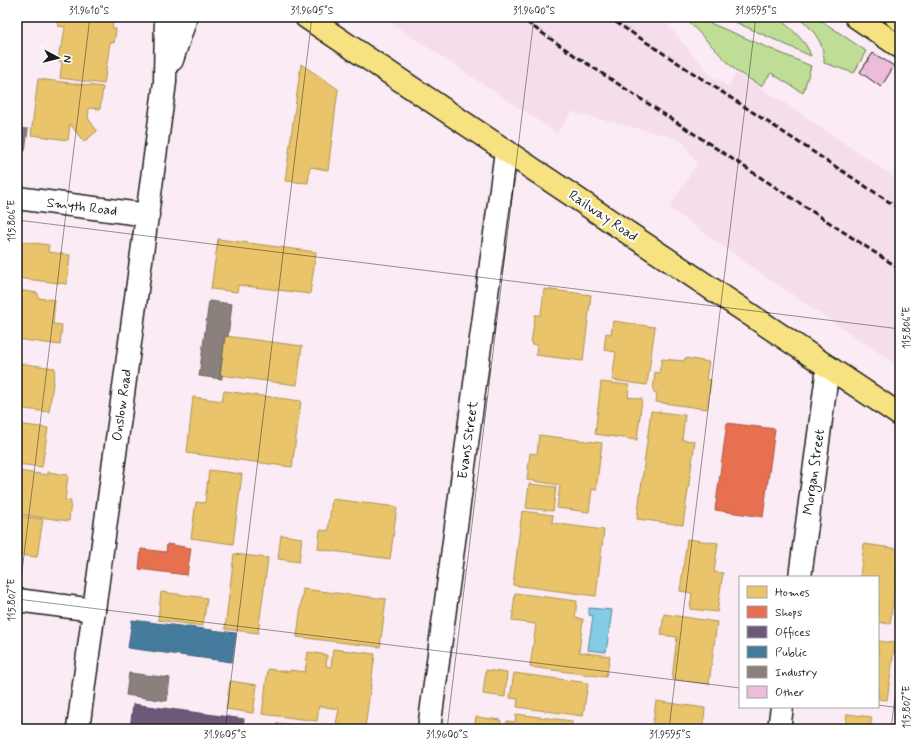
<svg xmlns="http://www.w3.org/2000/svg" width="917" height="746" viewBox="0 0 917 746" font-family="Mynerve,sans-serif">
<rect width="100%" height="100%" fill="#faebf4"/>
<filter id="ink" filterUnits="userSpaceOnUse"><feTurbulence type="fractalNoise" baseFrequency=".025" numOctaves="2"/><feDisplacementMap in="SourceGraphic" scale="8" xChannelSelector="R" yChannelSelector="G"/><feConvolveMatrix kernelMatrix="1 2 1 2 8 2 1 2 1" color-interpolation-filters="sRGB"/></filter>
<g filter="url(#ink)">
<path fill="#f6ddec" d="M382,17h279l50,59 18,11 7,-14 44,27 120,81v186l-131,-88 -100,-71 28,-44 -13,-21 -12,-6 -100,-25 -15,21z"/>
<g fill="#bfdd95" stroke="#6e7c58">
<path d="M684,17h12l115,49 -8,27 -32,-20 -10,13 -25,-15z"/>
<path d="M724,17h54c12,12 28,22 33,39z"/>
<path d="M799,17h17l50,34 -12,22 -30,-10c1,-20 -11,-33 -25,-46z"/>
</g>
<path fill="#84cbe6" stroke="#5a8595" d="M589,608l23,2 -6,42 -18,-2 5,-34 -4,-1z"/>
<g fill="#e9c46a" stroke="#ac9253">
<path d="M59,17h55l-2,11 4,1 -2,14 -4,-1 -6,42 -44,-6 2,-16 -4,-1 2,-14h2l3,-20 -7,-1z"/>
<path d="M301,64l37,25 -10,81 -18,-3 -2,16 -23,-2z"/>
<path d="M38,79l65,8 -3,22 -11,-1 -1,10 9,13 -13,11 -14,-18 -2,16 -37,-5z"/>
<path d="M218,239l98,13 -6,42 -72,-9 -1,7 -26,-3z"/>
<path d="M17,241l32,4 -1,7 22,3 -3,29 -50,-6z"/>
<path d="M544,289l47,6 -8,66 -47,-6 1,-10 -6,-1 4,-29h6z"/>
<path d="M17,290l21,3v5l17,2 -2,24 9,1 -2,20 -43,-6z"/>
<path d="M613,321l42,6 -8,58 -35,-5 4,-28 -12,-2 2,-17 5,1z"/>
<path d="M225,336l77,10 -5,39 -77,-10z"/>
<path d="M685,358l24,4 -3,17 5,1 -4,29 -51,-7 1,-9 -4,-1 2,-20 4,1 3,-14 22,2z"/>
<path d="M17,363l38,5 -6,44 -32,-4z"/>
<path d="M601,382l28,3 -1,12 14,2 -5,41 -42,-6z"/>
<path d="M224,391l77,10 -9,66 -105,-14 6,-56 29,4z"/>
<path d="M651,411l34,4 -3,25 13,1 -12,84 -46,-6z"/>
<path d="M17,424l31,4 -6,39 -25,-3z"/>
<path d="M539,435l63,8 -6,47 -4,-1 -3,23 -32,-4 3,-23 -33,-5 3,-27 7,1z"/>
<path d="M209,470l33,4 -9,70 -42,-6 5,-36 9,1z"/>
<path d="M17,471l31,4v-3l20,3 -3,25 6,1 -2,20 -52,-7z"/>
<path d="M529,484l27,3 -3,24 -27,-3z"/>
<path d="M332,499l65,8 -7,52 -72,-10 2,-19 8,1z"/>
<path d="M522,511l31,4 -1,8 52,7 -8,66 -83,-11z"/>
<path d="M17,516l26,3 -6,38 -20,-2z"/>
<path d="M281,535l21,3 -3,24 -21,-3z"/>
<path d="M687,539l31,4 -4,29 9,1 -6,39 -27,-3 2,-16 -12,-2z"/>
<path d="M864,544l36,5 -10,75 -12,-2v-45h-18z"/>
<path d="M234,554l34,4 -10,75 -33,-4z"/>
<path d="M303,589l83,10 -6,48 -83,-10z"/>
<path d="M161,592l46,6 -4,28 -45,-6z"/>
<path d="M515,593l62,8 -2,17 8,1 -4,33 31,4 -4,21 -76,-10 6,-43 -24,-3z"/>
<path d="M664,614l53,8 -8,62 -37,-5 5,-42 -16,-2z"/>
<path d="M878,641l17,2 -8,57 -9,-1z"/>
<path d="M333,649l42,5 -10,74 -29,-4 3,-15 -20,-3 -2,15 -55,-7 6,-45 22,3v-2l15,2 3,-20 19,3 -1,11 5,1z"/>
<path d="M486,670l21,3 -2,24 -22,-3z"/>
<path d="M514,673l74,10 -5,33 -66,-9 1,-8 -8,-1z"/>
<path d="M230,681l27,4 -4,28 -27,-4z"/>
<path d="M656,701l49,7 -2,21h-51z"/>
<path d="M516,714l56,7 -1,8h-65l1,-8 8,1z"/>
<path d="M847,714l25,3 -2,12h-25z"/>
<path d="M476,717l25,3 -1,9h-26z"/>
<path d="M277,723l47,6h-48z"/>
</g>
<g fill="#e76f51" stroke="#aa5641">
<path d="M727,423l48,6 -12,88 -48,-7z"/>
<path d="M167,544l24,4 -4,27 -48,-6 2,-20 25,3z"/>
</g>
<path fill="#6d597a" stroke="#55475e" d="M133,704l111,15 -1,10h-113z"/>
<path fill="#457b9d" stroke="#395e76" d="M132,620l104,13 -4,29 -104,-14z"/>
<g fill="#8a817c" stroke="#69635f">
<path d="M17,128l11,1 -3,22 -8,-1z"/>
<path d="M209,301l23,3 -4,32h-3l-5,39h2v4l-23,-3z"/>
<path d="M129,673l41,5 -3,23 -41,-6z"/>
</g>
<path fill="#eebcdb" stroke="#1c1c1c" d="M873,53l21,13 -13,21 -21,-15z"/>
<g fill="none" stroke-linecap="round" stroke-linejoin="round">
<g stroke="#1c1c1c" stroke-width="25">
<g id="minor">
<path d="M17,198l131,17"/>
<path d="M800,577l28,-210"/>
<path d="M17,600l77,10"/>
<path d="M429,729l77,-578"/>
<path d="M779,729l3,-22"/>
</g>
</g>
<g stroke="#1c1c1c" stroke-width="25">
<g id="tertiary">
<path d="M172,60l14,-43"/>
<path d="M78,729l87,-647 1,-65"/>
</g>
</g>
<g stroke="#1c1c1c" stroke-width="25">
<g id="primary">
<path d="M306,17l594,398"/>
<path d="M856,17l44,30"/>
<path d="M896,17l4,3"/>
</g>
</g>
<use href="#minor" stroke="#fff" stroke-width="22"/>
<use href="#tertiary" stroke="#fff" stroke-width="22"/>
<use href="#primary" stroke="#f7e281" stroke-width="22"/>
<g stroke="#1c1c1c" stroke-width="3" stroke-dasharray="6 3" stroke-linecap="butt">
<path d="M519,17l55,38 326,214"/>
<path d="M608,17l292,192"/>
</g>
</g>
</g>
<path fill="none" stroke="#1c1c1c" stroke-width="1" stroke-opacity="0.45" d="M17,220l883,109M17,599l723,89M17,612l73,-595M878,705l22,3M225,729l87,-712M447,729l87,-712M669,729l87,-712M891,729l9,-72"/>
<g text-anchor="middle" dominant-baseline="central" stroke-width="4" stroke-linejoin="round" paint-order="stroke">
<g font-size="14" fill="#1c1c1c" stroke="#fff">
<text transform="translate(82 207) rotate(7)">Smyth Road</text>
<text transform="translate(603 216) rotate(34)">Railway Road</text>
<text transform="translate(122 405) rotate(-82)">Onslow Road</text>
<text transform="translate(468 440) rotate(-82)">Evans Street</text>
<text transform="translate(814 472) rotate(-82)">Morgan Street</text>
</g>
</g>
<rect width="917" height="746" fill="none" stroke="#fff" stroke-width="44"/>
<rect x="739" y="576" width="140" height="132" fill="#ffffff" stroke="#a4a4a4"/>
<rect x="747" y="586" width="20" height="12" fill="#e9c46a" stroke="#a4a4a4"/>
<text x="775" y="596" font-size="12" fill="#1c1c1c">Homes</text>
<rect x="747" y="606" width="20" height="12" fill="#e76f51" stroke="#a4a4a4"/>
<text x="775" y="616" font-size="12" fill="#1c1c1c">Shops</text>
<rect x="747" y="626" width="20" height="12" fill="#6d597a" stroke="#a4a4a4"/>
<text x="775" y="636" font-size="12" fill="#1c1c1c">Offices</text>
<rect x="747" y="646" width="20" height="12" fill="#457b9d" stroke="#a4a4a4"/>
<text x="775" y="656" font-size="12" fill="#1c1c1c">Public</text>
<rect x="747" y="666" width="20" height="12" fill="#8a817c" stroke="#a4a4a4"/>
<text x="775" y="676" font-size="12" fill="#1c1c1c">Industry</text>
<rect x="747" y="686" width="20" height="12" fill="#eebcdb" stroke="#a4a4a4"/>
<text x="775" y="696" font-size="12" fill="#1c1c1c">Other</text>
<g transform="translate(58 58) rotate(97)" stroke="#ffffff" stroke-width="3" paint-order="stroke">
<path d="M0-3L7 15L0 10L-7 15Z" fill="#1c1c1c"/>
<text y="-6" font-size="11" font-weight="bold" text-anchor="middle" fill="#1c1c1c">N</text>
</g>
<rect x="22" y="22" width="873" height="702" fill="none" stroke="#1c1c1c" stroke-width="1.5"/>
<g font-size="10" text-anchor="middle" fill="#1c1c1c">
<text x="89" y="14">31.9610°S</text>
<text x="312" y="14">31.9605°S</text>
<text x="534" y="14">31.9600°S</text>
<text x="756" y="14">31.9595°S</text>
<text transform="translate(11 221) rotate(-90)" y="4">115.806°E</text>
<text transform="translate(906 328) rotate(-90)" y="4">115.806°E</text>
<text transform="translate(11 600) rotate(-90)" y="4">115.807°E</text>
<text transform="translate(906 707) rotate(-90)" y="4">115.807°E</text>
<text x="225" y="738">31.9605°S</text>
<text x="447" y="738">31.9600°S</text>
<text x="670" y="738">31.9595°S</text>
</g>
</svg>
